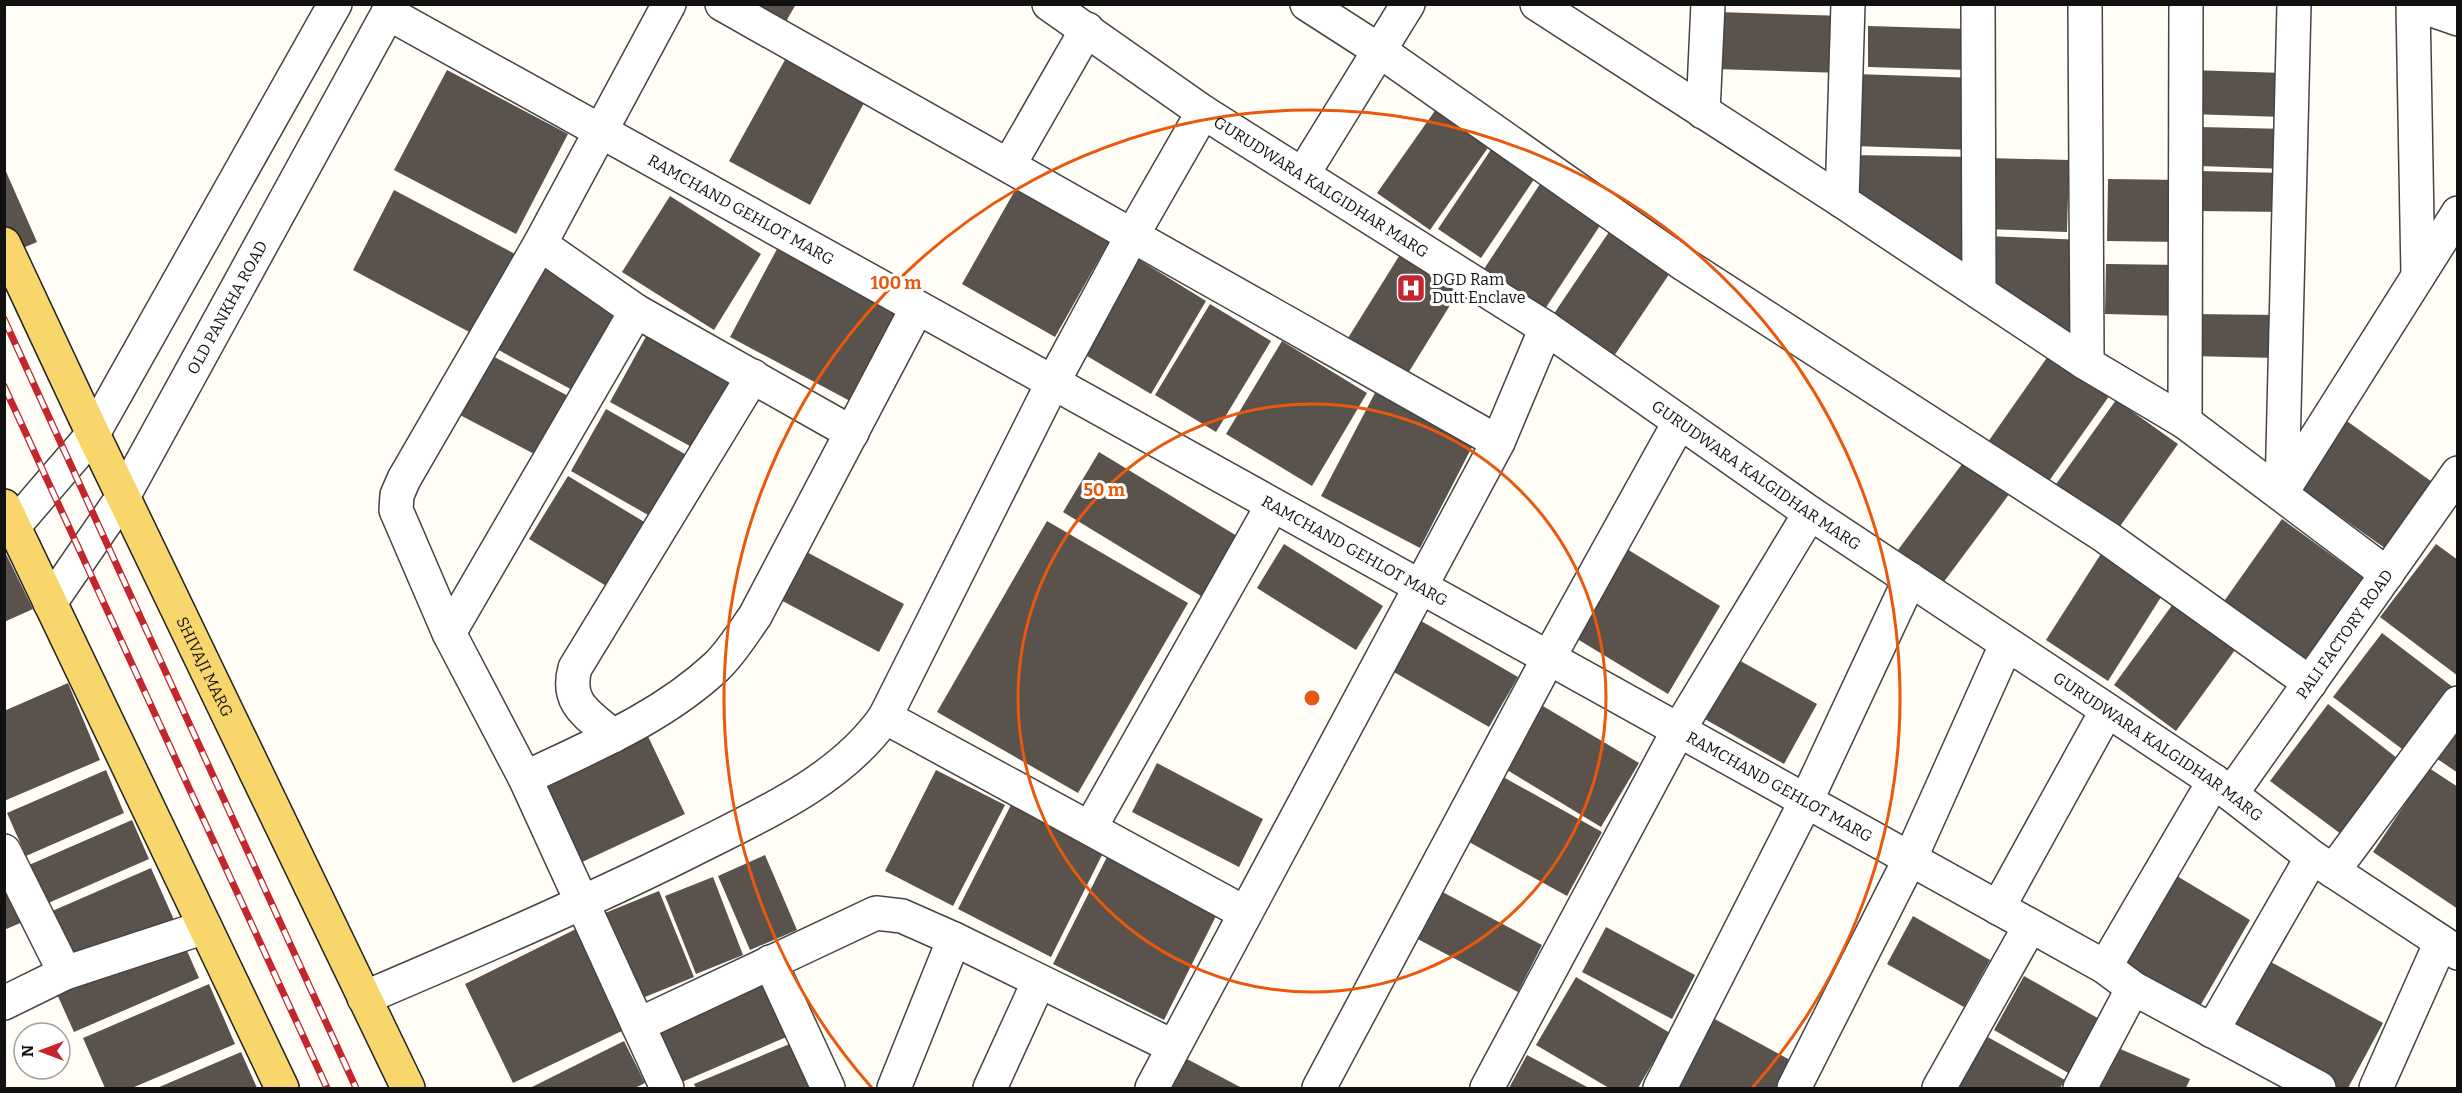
<svg xmlns="http://www.w3.org/2000/svg" width="2462" height="1093" viewBox="0 0 2462 1093" font-family="Bitter,serif">
<rect width="100%" height="100%" fill="#fffdf5"/>
<g fill="#5a524d">
<path d="M749,4h47l-12,21z"/>
<path d="M1717,12l128,4 -2,57 -128,-4z"/>
<path d="M1868,26l102,3 -1,41 -101,-3z"/>
<path d="M786,58l79,43 -55,104 -81,-44z"/>
<path d="M447,70l121,64 -52,100 -122,-64z"/>
<path d="M2190,70l94,3 -1,44 -94,-3z"/>
<path d="M1855,74l122,4 -3,72 -121,-4z"/>
<path d="M1439,105l53,37 -62,88 -53,-37z"/>
<path d="M2200,127l87,2 -1,40 -87,-3z"/>
<path d="M1492,148l43,30 -54,80 -43,-29z"/>
<path d="M1850,155l126,2 -6,118 -120,-74z"/>
<path d="M1988,158l81,2 -2,72 -81,-3z"/>
<path d="M4,167l33,75 -33,14z"/>
<path d="M2198,171l89,2 -1,39 -89,-1z"/>
<path d="M1544,178l61,40 -60,91 -61,-40z"/>
<path d="M2108,179l76,1 -1,62 -76,-1z"/>
<path d="M1018,185l93,53 -56,99 -93,-53z"/>
<path d="M394,190l121,64 -42,80 -120,-64z"/>
<path d="M670,196l91,58 -47,76 -92,-58z"/>
<path d="M1613,226l61,41 -64,95 -61,-41z"/>
<path d="M1988,236l94,4 -6,95 -90,-47z"/>
<path d="M777,249l120,65 -47,87 -120,-64z"/>
<path d="M1401,253l59,36 -53,86 -59,-37z"/>
<path d="M1138,259l68,42 -55,93 -69,-41z"/>
<path d="M2106,264l78,1 -1,51 -78,-2z"/>
<path d="M537,265l84,45 -45,82 -83,-45z"/>
<path d="M1210,304l61,37 -55,91 -61,-37z"/>
<path d="M2192,314l86,1 -1,43 -86,-2z"/>
<path d="M649,331l87,49 -39,70 -87,-48z"/>
<path d="M1282,341l85,52 -55,93 -86,-52z"/>
<path d="M2053,349l59,43 -70,99 -59,-42z"/>
<path d="M489,354l83,44 -30,60 -84,-44z"/>
<path d="M1376,391l98,52 -54,105 -99,-52z"/>
<path d="M2116,400l62,44 -62,88 -62,-45z"/>
<path d="M606,409l84,48 -35,62 -84,-48z"/>
<path d="M2344,419l91,65 -46,67 -92,-65z"/>
<path d="M1099,452l138,84 -36,60 -138,-84z"/>
<path d="M1968,456l45,33 -70,94 -45,-33z"/>
<path d="M568,476l78,47 -38,64 -79,-48z"/>
<path d="M2282,519l81,59 -62,87 -81,-58z"/>
<path d="M1047,521l141,82 -110,190 -141,-81z"/>
<path d="M1284,544l99,62 -27,44 -99,-62z"/>
<path d="M2436,544l22,16v116l-78,-59z"/>
<path d="M1622,546l98,60 -52,88 -99,-60z"/>
<path d="M2106,546l62,40 -60,95 -62,-41z"/>
<path d="M801,549l103,55 -25,48 -104,-55z"/>
<path d="M4,550l29,59 -29,13z"/>
<path d="M2178,597l62,46 -64,88 -62,-46z"/>
<path d="M1416,618l102,59 -29,50 -102,-59z"/>
<path d="M2382,633l76,58 -48,64 -77,-58z"/>
<path d="M1737,659l80,45 -33,60 -81,-46z"/>
<path d="M68,683l32,77 -96,41v-90z"/>
<path d="M1531,699l108,64 -38,64 -107,-65z"/>
<path d="M2328,704l78,61 -57,75 -79,-59z"/>
<path d="M2458,727v46l-22,-15z"/>
<path d="M644,728l41,86 -105,49 -40,-85z"/>
<path d="M1157,763l106,56 -24,48 -107,-55z"/>
<path d="M2429,768l29,19v122l-85,-57z"/>
<path d="M106,770l18,43 -98,43 -19,-43z"/>
<path d="M936,770l69,35 -52,101 -68,-35z"/>
<path d="M1496,773l106,59 -35,64 -107,-59z"/>
<path d="M1013,801l93,46 -55,110 -93,-48z"/>
<path d="M132,820l17,39 -103,45 -17,-39z"/>
<path d="M1110,851l110,57 -56,112 -111,-56z"/>
<path d="M765,855l32,75 -47,20 -32,-74z"/>
<path d="M151,868l23,52 -102,45 -22,-53z"/>
<path d="M4,871l28,47 -28,12z"/>
<path d="M2172,873l78,47 -54,93 -79,-47z"/>
<path d="M713,877l30,78 -47,19 -31,-78z"/>
<path d="M1435,888l107,57 -24,47 -108,-57z"/>
<path d="M659,891l35,86 -54,22 -35,-86z"/>
<path d="M1913,916l77,44 -26,47 -77,-43z"/>
<path d="M1606,927l89,48 -23,44 -90,-47z"/>
<path d="M578,928l48,101 -113,54 -48,-99z"/>
<path d="M180,935l19,43 -125,54 -22,-49z"/>
<path d="M2269,961l114,62 -35,65h-12l-105,-57z"/>
<path d="M2024,976l77,44 -31,54 -76,-44z"/>
<path d="M1576,977l94,56 -32,55h-29l-73,-43z"/>
<path d="M767,980l24,55 -109,47 -24,-56z"/>
<path d="M209,984l26,60 -103,44h-27l-22,-50z"/>
<path d="M1711,1017l81,44 -14,27h-105z"/>
<path d="M1984,1035l81,45 -5,8h-105z"/>
<path d="M624,1041l21,42 -10,5h-105z"/>
<path d="M792,1043l19,45h-115l-2,-4z"/>
<path d="M2111,1045l79,34 -4,9h-94z"/>
<path d="M241,1052l16,36h-100z"/>
<path d="M1527,1055l62,33h-80z"/>
<path d="M1187,1059l55,29h-71z"/>
</g>
<g fill="none" stroke-linecap="round" stroke-linejoin="round">
<g stroke="#444" stroke-width="36">
<g id="minor">
<path d="M722,4l776,438"/>
<path id="s1" d="M1049,4l154,108 343,216 264,185 404,268 98,76 146,96"/>
<path d="M1307,4l73,47 305,214 421,272 204,146"/>
<path d="M1537,4l305,197 242,161 101,60 202,152"/>
<path d="M1978,4l1,288"/>
<path d="M2413,4l5,272"/>
<path d="M2415,4l43,15"/>
<path id="s2" d="M388,13l1717,954 28,21 186,100"/>
<path d="M1703,112l5,-108"/>
<path d="M1009,165l78,-136"/>
<path d="M1303,174l105,-170"/>
<path d="M1842,201l6,-197"/>
<path d="M540,244l96,67 216,122"/>
<path d="M2084,362l3,-8 -2,-350"/>
<path d="M2185,422l1,-418"/>
<path d="M2282,492l12,-488"/>
<path d="M2282,492l176,-279"/>
<path d="M14,526l79,-92 242,-430"/>
<path id="s3" d="M50,603l74,-108 269,-491"/>
<path d="M449,633l187,-322"/>
<path d="M885,717l360,196"/>
<path d="M613,736c-24,-21 -48,-32 -38,-68l178,-292"/>
<path d="M525,778c67,-32 136,-60 191,-111 15,-14 27,-34 39,-51l162,-308"/>
<path id="s4" d="M2231,794l227,-321"/>
<path d="M1090,828l182,-322"/>
<path d="M4,851l61,122"/>
<path d="M2333,871l125,-168"/>
<path d="M1998,908l108,-196"/>
<path d="M770,962l58,126"/>
<path d="M2105,967l109,-186"/>
<path d="M364,998c108,-46 215,-92 320,-144 70,-36 154,-70 201,-137l167,-333 81,-150 70,-122"/>
<path d="M4,1003l61,-30 140,-46"/>
<path d="M638,1025l238,-112 26,3 52,23 218,107"/>
<path d="M2212,1031l100,-174"/>
<path d="M667,1088l-142,-310 -76,-145 -53,-123 1,-15 7,-16 136,-235 129,-240"/>
<path d="M894,1088l60,-149"/>
<path d="M990,1088l49,-107"/>
<path d="M1152,1088l346,-646 48,-114"/>
<path d="M1319,1088l229,-429 131,-236"/>
<path d="M1487,1088l191,-357 132,-218"/>
<path d="M1660,1088l146,-287 104,-222"/>
<path d="M1794,1088l116,-229 96,-214"/>
<path d="M1939,1088l91,-162"/>
<path d="M2080,1088l53,-100"/>
<path d="M2376,1088l65,-146"/>
</g>
</g>
<g stroke="#222" stroke-width="36">
<g id="major">
<path id="s5" d="M4,244l89,190 315,654"/>
<path d="M4,506l278,582"/>
</g>
</g>
<use href="#minor" stroke="#fff" stroke-width="33"/>
<use href="#major" stroke="#f9d66b" stroke-width="33"/>
<g stroke="#c4262e" stroke-width="7">
<g id="rail">
<path d="M4,319l352,769"/>
<path d="M4,386l323,702"/>
</g>
</g>
<use href="#rail" stroke="#fff" stroke-width="4.5" stroke-dasharray="14" stroke-linecap="butt"/>
</g>
<g fill="none" stroke="#e8590c" stroke-width="3">
<circle cx="1312" cy="698" r="294"/>
<path d="M872 1088A588 588 0 1 1 1752 1088"/>
</g>
<defs>
<g id="hospital-square" transform="scale(1.5)"><rect x="-9" y="-9" width="18" height="18" rx="4" fill="#c4262e" stroke="#fff"/><path d="M-5-5h3v3.5h4V-5h3V5h-3V1.5h-4V5h-3Z" fill="#fff"/></g>
</defs>
<g fill-rule="evenodd">
<use href="#hospital-square" x="1411" y="288"/>
</g>
<g text-anchor="middle" dominant-baseline="central" stroke-width="6" stroke-linejoin="round" paint-order="stroke">
<g font-size="16" fill="#111" stroke="#fff">
<text stroke="none"><textPath href="#s1" startOffset="328">GURUDWARA KALGIDHAR MARG</textPath></text>
<text stroke="none"><textPath href="#s2" startOffset="404">RAMCHAND GEHLOT MARG</textPath></text>
<text stroke="none"><textPath href="#s3" startOffset="345">OLD PANKHA ROAD</textPath></text>
<text stroke="none"><textPath href="#s1" startOffset="850">GURUDWARA KALGIDHAR MARG</textPath></text>
<text stroke="none"><textPath href="#s2" startOffset="1106">RAMCHAND GEHLOT MARG</textPath></text>
<text stroke="none"><textPath href="#s4" startOffset="196">PALI FACTORY ROAD</textPath></text>
<text stroke="none"><textPath href="#s5" startOffset="468">SHIVAJI MARG</textPath></text>
<text stroke="none"><textPath href="#s1" startOffset="1335">GURUDWARA KALGIDHAR MARG</textPath></text>
<text stroke="none"><textPath href="#s2" startOffset="1592">RAMCHAND GEHLOT MARG</textPath></text>
</g>
<g font-size="16" fill="#111" stroke="#fff" text-anchor="start">
<text x="1432" y="279">DGD Ram<tspan x="1432" dy="18">Dutt Enclave</tspan></text>
</g>
</g>
<circle cx="1312" cy="698" r="9" fill="#e8590c" stroke="#fff" stroke-width="3"/>
<g font-size="18" text-anchor="middle" font-weight="bold" fill="#e8590c" stroke="#fff" stroke-width="6" stroke-linejoin="round" paint-order="stroke">
<text x="896" y="289">100 m</text>
<text x="1104" y="496">50 m</text>
</g>
<rect width="2462" height="1093" fill="none" stroke="#111111" stroke-width="12"/>
<g transform="translate(42 1051) rotate(270)"><circle r="28" fill="#ffffff" stroke="#a0a0a0" stroke-width="1.5"/>
<path d="M0-4.5L10 22L0 15L-10 22Z" fill="#c4262e"/>
<text y="-9" font-size="16" font-weight="bold" text-anchor="middle" fill="#111111">N</text>
</g>
</svg>
